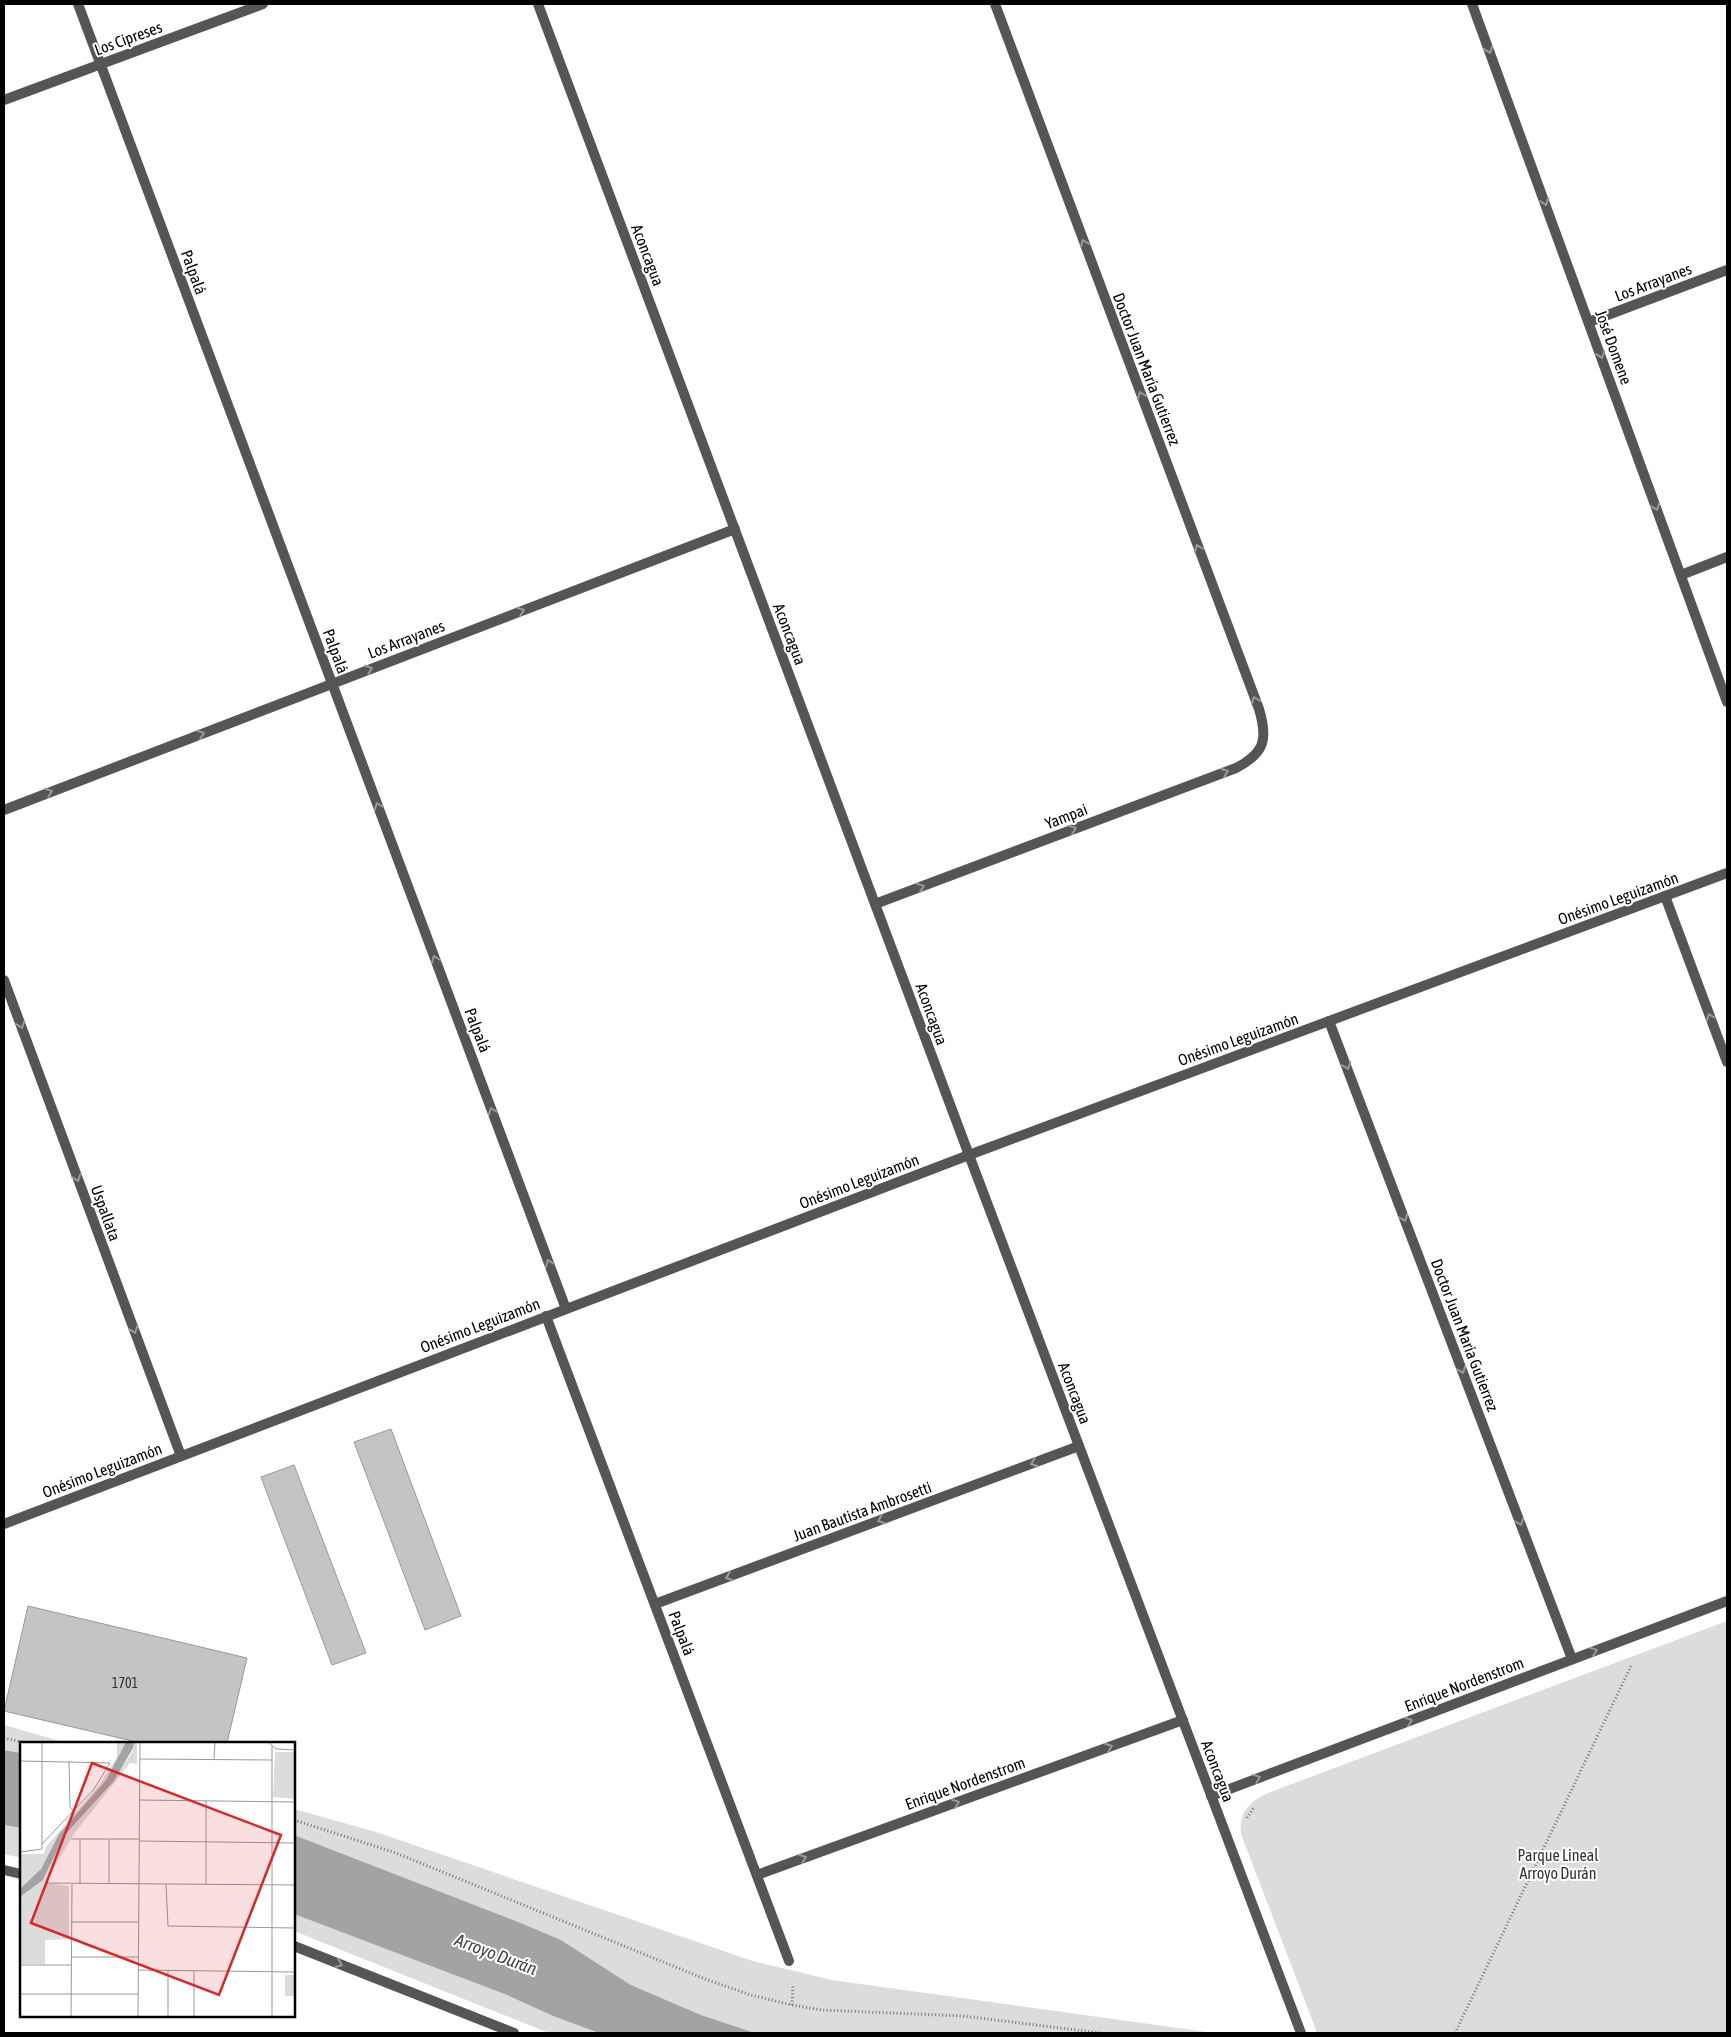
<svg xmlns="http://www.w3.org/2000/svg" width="1731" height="2037" viewBox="0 0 1731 2037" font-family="'Asap Condensed',sans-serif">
<rect width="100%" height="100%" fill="#fff"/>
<g fill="#dcdcdc">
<path d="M1727,1621v412h-412l1,-3 -75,-196c-2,-22 8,-32 27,-41z"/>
<path d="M4,1725l63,18h-46v10l-17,-3z"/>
<path d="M294,1809l82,23 377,129 79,19 382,53h-459l-54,-18 -70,-30 -70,-45 -40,-17 -227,-88z"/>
<path d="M4,1825l17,3v30l-17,-4z"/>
<path d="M294,1914l213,81 46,21 46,17h-50l-255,-102z"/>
</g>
<g fill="#a3a3a3">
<path d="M4,1750l17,3v75l-17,-3z"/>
<path d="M294,1835l227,88 40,17 70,45 70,30 54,18h-156l-46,-17 -46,-21 -213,-81z"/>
</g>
<g fill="#c4c4c4" stroke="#999">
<path d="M391,1429l70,187 -36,14 -71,-188z"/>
<path d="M294,1465l72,188 -34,12 -71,-188z"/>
<path d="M28,1606l219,52 -20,85h-86l-137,-32z"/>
</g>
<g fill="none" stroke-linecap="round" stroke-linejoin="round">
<g stroke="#777" stroke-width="3" stroke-dasharray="1 2.5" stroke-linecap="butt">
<path d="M4,1738l22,5"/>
<path d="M1247,1818l7,-11"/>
<path d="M294,1820l102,33 309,126 46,16 41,10 30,5 141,6 138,17"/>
<path d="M792,2005l1,-19"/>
<path d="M1455,2033l176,-367"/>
</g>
<g stroke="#555" stroke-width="10">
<path d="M78,4l488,1305"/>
<path d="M1472,4l255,698"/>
<path d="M4,100l259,-96"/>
<path d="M1589,322l138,-52"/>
<path d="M1681,575l46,-18"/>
<path d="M4,810l731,-281"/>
<path d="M1665,896l62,166"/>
<path d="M875,904l361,-136c29,-15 32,-29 23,-59l-264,-705"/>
<path d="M4,980l177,476"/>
<path d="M1329,1021l243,638"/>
<path d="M969,1155l332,878"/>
<path d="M546,1316l243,645"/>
<path d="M655,1604l424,-158"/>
<path d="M1211,1796l516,-195"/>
<path d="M4,1870l17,4"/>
<path d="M757,1875l426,-155"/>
<path d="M294,1946l220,87"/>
</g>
<g stroke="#555" stroke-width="10">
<path d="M538,4l431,1151"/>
<path d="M4,1524l965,-369 758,-282"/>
</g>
</g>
<defs><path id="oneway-chevron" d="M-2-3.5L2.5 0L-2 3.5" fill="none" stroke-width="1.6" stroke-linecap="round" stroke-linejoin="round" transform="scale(1.25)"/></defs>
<g stroke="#999">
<use href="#oneway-chevron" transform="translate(1489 50) rotate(70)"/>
<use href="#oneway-chevron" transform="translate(1545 202) rotate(70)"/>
<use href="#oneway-chevron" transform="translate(1084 243) rotate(-111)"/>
<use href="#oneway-chevron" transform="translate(1601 355) rotate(70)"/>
<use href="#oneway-chevron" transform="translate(1141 395) rotate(-111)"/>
<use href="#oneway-chevron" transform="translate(1656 507) rotate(70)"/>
<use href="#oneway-chevron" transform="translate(1198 548) rotate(-111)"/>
<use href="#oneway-chevron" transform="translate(521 611) rotate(-21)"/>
<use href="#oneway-chevron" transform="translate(369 669) rotate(-21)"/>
<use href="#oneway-chevron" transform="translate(1255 700) rotate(-111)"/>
<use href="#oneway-chevron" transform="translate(201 734) rotate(-21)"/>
<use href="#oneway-chevron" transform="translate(1225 772) rotate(-21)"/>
<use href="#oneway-chevron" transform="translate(49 792) rotate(-21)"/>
<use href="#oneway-chevron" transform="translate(378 806) rotate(-111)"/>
<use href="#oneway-chevron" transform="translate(1073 829) rotate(-21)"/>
<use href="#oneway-chevron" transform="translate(921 887) rotate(-21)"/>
<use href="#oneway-chevron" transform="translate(435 959) rotate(-111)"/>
<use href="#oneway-chevron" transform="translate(1710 1017) rotate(-111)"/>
<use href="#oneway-chevron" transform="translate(21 1025) rotate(70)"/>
<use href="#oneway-chevron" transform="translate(1347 1066) rotate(69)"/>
<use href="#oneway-chevron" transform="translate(492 1111) rotate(-111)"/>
<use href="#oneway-chevron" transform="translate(77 1178) rotate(70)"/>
<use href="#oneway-chevron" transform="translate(1404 1218) rotate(69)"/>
<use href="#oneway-chevron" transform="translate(549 1263) rotate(-111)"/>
<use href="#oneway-chevron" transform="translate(134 1330) rotate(70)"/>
<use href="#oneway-chevron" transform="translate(1462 1370) rotate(69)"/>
<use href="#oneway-chevron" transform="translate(1034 1463) rotate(160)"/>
<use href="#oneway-chevron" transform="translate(881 1520) rotate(160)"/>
<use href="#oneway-chevron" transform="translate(1520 1522) rotate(69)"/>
<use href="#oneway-chevron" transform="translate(729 1577) rotate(160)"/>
<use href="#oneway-chevron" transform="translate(1594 1651) rotate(-21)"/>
<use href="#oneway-chevron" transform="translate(1409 1721) rotate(-21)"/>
<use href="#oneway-chevron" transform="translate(1109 1747) rotate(-20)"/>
<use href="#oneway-chevron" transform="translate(1257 1778) rotate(-21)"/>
<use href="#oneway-chevron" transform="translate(956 1803) rotate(-20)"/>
<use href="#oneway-chevron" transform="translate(803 1858) rotate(-20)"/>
<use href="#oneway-chevron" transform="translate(339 1964) rotate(22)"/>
</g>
<g text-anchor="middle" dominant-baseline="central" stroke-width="4" stroke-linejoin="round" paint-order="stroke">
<g font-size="14" fill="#313131">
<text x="125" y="1683">1701</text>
</g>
<g font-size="16" fill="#000" stroke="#fff">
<text transform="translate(128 38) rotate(-20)">Los Cipreses</text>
<text transform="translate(648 255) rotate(69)">Aconcagua</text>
<text transform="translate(194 272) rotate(70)">Palpalá</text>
<text transform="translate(1653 282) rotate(-21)">Los Arrayanes</text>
<text transform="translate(1614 347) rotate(70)">José Domene</text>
<text transform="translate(1147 369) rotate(69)">Doctor Juan María Gutierrez</text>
<text transform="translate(790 634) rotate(69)">Aconcagua</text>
<text transform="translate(406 639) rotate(-21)">Los Arrayanes</text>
<text transform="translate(336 651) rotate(70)">Palpalá</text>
<text transform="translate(1066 816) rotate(-21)">Yampai</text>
<text transform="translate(1618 898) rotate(-20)">Onésimo Leguizamón</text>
<text transform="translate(932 1014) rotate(70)">Aconcagua</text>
<text transform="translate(478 1030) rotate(69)">Palpalá</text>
<text transform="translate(1238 1039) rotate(-20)">Onésimo Leguizamón</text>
<text transform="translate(859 1181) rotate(-21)">Onésimo Leguizamón</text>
<text transform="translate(106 1213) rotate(70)">Uspallata</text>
<text transform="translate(480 1325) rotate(-21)">Onésimo Leguizamón</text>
<text transform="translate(1465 1335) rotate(69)">Doctor Juan María Gutierrez</text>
<text transform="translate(1075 1393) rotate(69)">Aconcagua</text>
<text transform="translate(102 1470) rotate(-21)">Onésimo Leguizamón</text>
<text transform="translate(862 1511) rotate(-20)">Juan Bautista Ambrosetti</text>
<text transform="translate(682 1633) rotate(69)">Palpalá</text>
<text transform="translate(1464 1684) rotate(-21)">Enrique Nordenstrom</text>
<text transform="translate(1218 1771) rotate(69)">Aconcagua</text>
<text transform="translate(965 1783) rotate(-20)">Enrique Nordenstrom</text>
</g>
<g font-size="16" fill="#333" stroke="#fff">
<text x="1558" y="1855">Parque Lineal<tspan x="1558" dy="18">Arroyo Durán</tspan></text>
</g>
<g font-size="18" font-style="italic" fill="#444" stroke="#fff">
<text transform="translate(496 1954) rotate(21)">Arroyo Durán</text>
</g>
</g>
<g transform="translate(20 1742)">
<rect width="275" height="275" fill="#fff"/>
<path d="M97,0h9l-20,38 -47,54 -18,35 -21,20v-35h24l1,-6 55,-64 17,-27zM114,0h3v22l-7,-1 -57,72 -28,48 24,3v53l-24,1v24h-25v-67l23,-17 21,-44 47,-51 21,-33zM255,10h20v47l-22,-2zM265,233h10v21h-10z" fill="#dcdcdc"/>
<path d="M106,0h8l-1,6 -19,33 -50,55 -21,44 -23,17v-8l21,-20 18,-35 47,-54z" fill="#a3a3a3"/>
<path fill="none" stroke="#999" stroke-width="1" d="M248,0l8,7 19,1M120,17l132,1M194,18l1,-18M0,19l90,2 -16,26 -52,55M49,19l1,46 4,4M120,58l155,2M186,59v83M51,97h69M120,99l155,2M0,110l22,-3v-107M26,141l249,2M60,142v-45M89,142v-45M146,142l2,42 127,2M51,180h68M51,215h68M0,223h51M118,228l157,2M0,252h118M51,275l1,-133M118,275l2,-275M148,275v-47M174,275v-46M252,275v-271"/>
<path fill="#d62828" fill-opacity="0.15" stroke="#d62828" stroke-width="2.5" d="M72,21l189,72 -62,160 -188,-72z"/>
<rect width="275" height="275" fill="none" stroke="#000" stroke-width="2.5"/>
</g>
<rect width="1731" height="2037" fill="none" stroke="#000000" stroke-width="10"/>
</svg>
